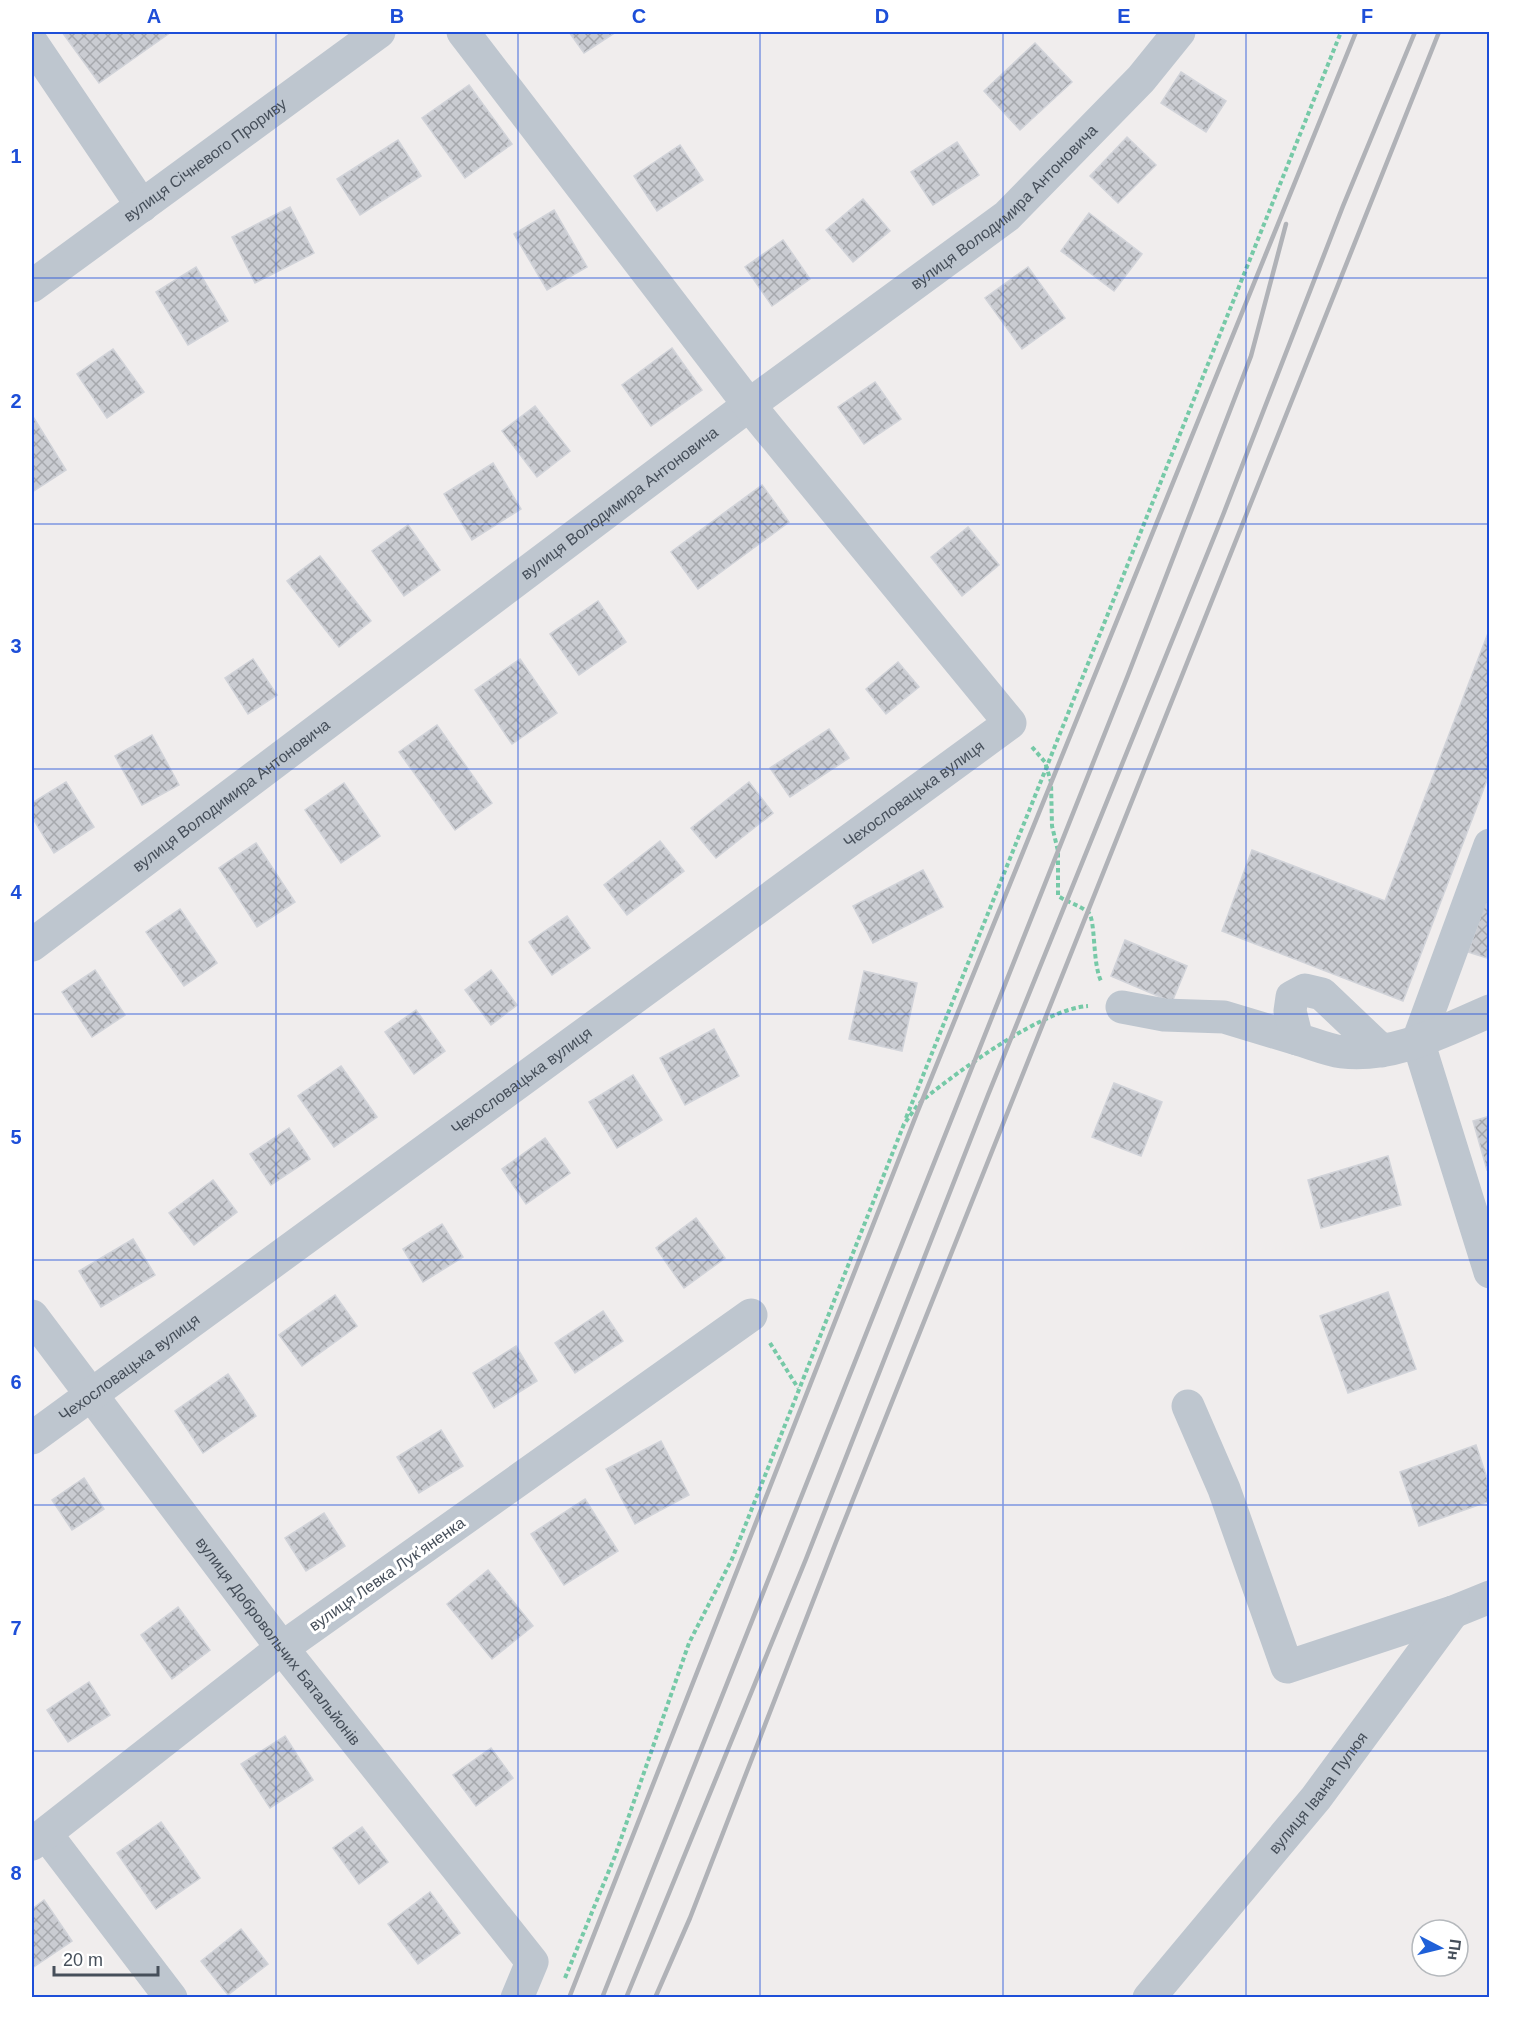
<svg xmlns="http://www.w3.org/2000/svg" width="1521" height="2029" viewBox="0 0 1521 2029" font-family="Arial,sans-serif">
<defs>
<pattern id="building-cross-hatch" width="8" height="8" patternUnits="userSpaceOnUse" patternTransform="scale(1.5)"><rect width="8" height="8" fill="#caccd2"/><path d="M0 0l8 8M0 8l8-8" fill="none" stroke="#a6a8ad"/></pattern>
</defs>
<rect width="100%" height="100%" fill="#f0eded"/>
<g fill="url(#building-cross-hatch)" stroke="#d1d3d9" stroke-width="1.5">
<path d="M62,32h109l-72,51z"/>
<path d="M569,32h47l-32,21z"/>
<path d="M1035,43l37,39 -52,48 -36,-39z"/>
<path d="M1181,72l45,29 -20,31 -45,-29z"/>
<path d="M469,85l43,59 -47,34 -43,-60z"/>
<path d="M1127,137l29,28 -38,38 -28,-27z"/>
<path d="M398,140l23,36 -61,39 -23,-36z"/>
<path d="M957,142l22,33 -46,30 -22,-33z"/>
<path d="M680,145l23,35 -46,31 -23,-35z"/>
<path d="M863,199l27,32 -37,31 -27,-32z"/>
<path d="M290,207l24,46 -59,30 -23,-46z"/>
<path d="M554,210l33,57 -40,23 -33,-56z"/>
<path d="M1089,213l53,41 -28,37 -53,-40z"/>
<path d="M783,240l27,39 -38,27 -27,-39z"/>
<path d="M196,267l32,54 -40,24 -32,-53z"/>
<path d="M1028,267l37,51 -43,31 -37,-51z"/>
<path d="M672,348l30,42 -51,36 -29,-41z"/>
<path d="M113,349l31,43 -37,26 -30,-44z"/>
<path d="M875,382l26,37 -37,25 -26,-37z"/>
<path d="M535,406l35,45 -33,26 -35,-46z"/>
<path d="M32,415l34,55 -34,22z"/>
<path d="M493,463l28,46 -49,31 -28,-46z"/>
<path d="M762,485l27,37 -91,67 -27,-37z"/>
<path d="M408,525l32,45 -36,26 -32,-45z"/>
<path d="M968,527l31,38 -37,31 -31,-39z"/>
<path d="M320,556l51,65 -32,26 -52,-66z"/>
<path d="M598,601l28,41 -47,33 -29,-41z"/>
<path d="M1490,628v144l-87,229 -181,-70 30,-81 133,51z"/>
<path d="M253,659l24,36 -29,19 -23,-36z"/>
<path d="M520,659l37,54 -45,31 -37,-54z"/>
<path d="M898,662l21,25 -33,27 -20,-25z"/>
<path d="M437,725l55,78 -37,27 -56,-78z"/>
<path d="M829,729l20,29 -59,39 -20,-29z"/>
<path d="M152,735l27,50 -37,20 -27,-49z"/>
<path d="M66,782l28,45 -40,26 -22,-36v-14z"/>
<path d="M749,782l24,31 -57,45 -25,-30z"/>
<path d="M344,783l36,53 -39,27 -36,-53z"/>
<path d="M660,841l24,30 -57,44 -23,-30z"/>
<path d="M256,843l39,59 -38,25 -38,-59z"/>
<path d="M923,870l20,37 -70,36 -20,-37z"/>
<path d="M1490,890v69l-22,-7z"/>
<path d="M180,909l37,54 -33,23 -38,-54z"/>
<path d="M567,916l23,32 -38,27 -23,-33z"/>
<path d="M1125,940l62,26 -15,36 -61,-26z"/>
<path d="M95,970l30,45 -33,22 -30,-45z"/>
<path d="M491,970l26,35 -26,20 -26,-35z"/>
<path d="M864,971l53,12 -15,68 -53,-12z"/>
<path d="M416,1010l29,41 -31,23 -29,-42z"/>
<path d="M714,1029l25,47 -54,29 -25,-47z"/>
<path d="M341,1066l36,51 -43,30 -36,-51z"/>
<path d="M633,1075l29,45 -45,28 -28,-46z"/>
<path d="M1114,1083l48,19 -21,54 -49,-19z"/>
<path d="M1490,1116v53l-3,1 -14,-49z"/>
<path d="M289,1128l21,31 -39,26 -21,-31z"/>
<path d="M545,1138l25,35 -44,31 -24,-35z"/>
<path d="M1388,1156l13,49 -80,23 -13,-48z"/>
<path d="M213,1180l24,32 -43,33 -25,-32z"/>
<path d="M696,1218l29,40 -41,30 -28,-40z"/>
<path d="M442,1224l21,33 -40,25 -20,-33z"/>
<path d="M133,1239l22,36 -54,32 -22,-36z"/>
<path d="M1388,1292l28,77 -68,24 -28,-77z"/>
<path d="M335,1295l22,31 -55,40 -23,-31z"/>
<path d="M603,1311l20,30 -48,32 -20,-30z"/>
<path d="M516,1346l21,35 -43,27 -21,-35z"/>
<path d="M228,1374l28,42 -53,37 -28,-42z"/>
<path d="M441,1430l22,36 -44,27 -22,-36z"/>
<path d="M661,1441l28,54 -54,29 -29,-55z"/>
<path d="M1476,1445l14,42v14l-71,25 -19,-54z"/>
<path d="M84,1478l20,31 -32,21 -20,-30z"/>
<path d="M585,1499l33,52 -54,34 -33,-51z"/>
<path d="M324,1513l21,33 -39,25 -21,-33z"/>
<path d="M488,1570l45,56 -41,33 -45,-55z"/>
<path d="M178,1607l32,43 -38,29 -31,-44z"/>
<path d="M89,1682l21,33 -42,27 -21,-32z"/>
<path d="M285,1736l28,44 -43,28 -29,-44z"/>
<path d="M491,1748l22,30 -37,28 -23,-31z"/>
<path d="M161,1822l39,56 -44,31 -39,-56z"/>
<path d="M362,1827l26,35 -29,22 -26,-36z"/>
<path d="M430,1892l30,41 -42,31 -30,-40z"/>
<path d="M44,1900l28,41 -40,27v-59z"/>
<path d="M241,1929l27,35 -40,31 -27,-34z"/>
</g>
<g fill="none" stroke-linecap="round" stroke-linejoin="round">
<g stroke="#76c9a7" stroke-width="4" stroke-dasharray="4.5 3" stroke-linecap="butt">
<path d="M1032,747l13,15 6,20 1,44 6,25v45c9,6 21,9 30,16 8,7 4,50 13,69"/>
<path d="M906,1118l435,-1086"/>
<path d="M770,1343l28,45"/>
<path d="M565,1978l50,-122 74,-213 43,-84 172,-435c6,-8 12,-18 20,-25 36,-29 119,-90 164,-93"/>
</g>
<g stroke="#bec6cf" stroke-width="33">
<path d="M32,43l110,163"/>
<path id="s1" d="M32,286l347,-254"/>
<path d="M1490,845l-72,196 72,231"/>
<path id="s2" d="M32,945l717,-540 258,-189 134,-137 38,-47"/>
<path d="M1122,1007l42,8 60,2 73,22"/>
<path d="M1382,1051l-60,-57 -17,-4 -13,7 -2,14 7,28c14,4 30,11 45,13 52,6 101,-21 148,-41"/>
<path id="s3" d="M32,1316l250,332 250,314 -15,36"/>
<path d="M1188,1406l36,83 63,178 166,-55 37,-15"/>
<path id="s4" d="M32,1438l978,-715 -261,-318 -286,-373"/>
<path d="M46,1834l125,164"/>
<path d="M32,1844l250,-196 469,-333"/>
<path id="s5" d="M1149,1998l167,-200 137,-186"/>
</g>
<g stroke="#b0b2b7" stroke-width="4.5">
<path d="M569,1998l348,-885 439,-1081"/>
<path d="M602,1998l526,-1323 123,-319 35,-132"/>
<path d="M626,1998l180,-439 182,-464 235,-580 120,-309 72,-174"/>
<path d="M655,1998l35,-80 146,-376 603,-1510"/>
</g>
</g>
<path fill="none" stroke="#1d4ed8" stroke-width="1.5" stroke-opacity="0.55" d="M276,32v1966M518,32v1966M760,32v1966M1003,32v1966M1246,32v1966M32,278h1458M32,524h1458M32,769h1458M32,1014h1458M32,1260h1458M32,1505h1458M32,1751h1458"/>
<g text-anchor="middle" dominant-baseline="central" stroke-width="6" stroke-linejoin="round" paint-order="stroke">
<g font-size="16" fill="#464f5a" stroke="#fff">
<text stroke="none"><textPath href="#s1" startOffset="214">вулиця Січневого Прориву</textPath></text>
<text stroke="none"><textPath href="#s2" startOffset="1221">вулиця Володимира Антоновича</textPath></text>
<text stroke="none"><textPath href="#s2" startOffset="735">вулиця Володимира Антоновича</textPath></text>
<text stroke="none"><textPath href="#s4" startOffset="1092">Чехословацька вулиця</textPath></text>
<text stroke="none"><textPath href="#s2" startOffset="249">вулиця Володимира Антоновича</textPath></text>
<text stroke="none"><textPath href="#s4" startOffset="606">Чехословацька вулиця</textPath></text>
<text stroke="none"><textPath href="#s4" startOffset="120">Чехословацька вулиця</textPath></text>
<text transform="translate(387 1574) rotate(-35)">вулиця Левка Лукʼяненка</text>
<text stroke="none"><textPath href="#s3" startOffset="408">вулиця Добровольчих Батальйонів</textPath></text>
<text stroke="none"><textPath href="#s5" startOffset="266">вулиця Івана Пулюя</textPath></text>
</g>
</g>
<rect width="1521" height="2029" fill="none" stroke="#ffffff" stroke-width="66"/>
<g transform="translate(1440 1948) rotate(97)"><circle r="28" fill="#ffffff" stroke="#b5b9bd" stroke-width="1.5"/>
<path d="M0-4.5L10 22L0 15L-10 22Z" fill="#1f60d8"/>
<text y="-9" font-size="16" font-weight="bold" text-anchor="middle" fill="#464f5a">Пн</text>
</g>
<path d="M54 1966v9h104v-9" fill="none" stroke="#464f5a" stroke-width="3"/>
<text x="63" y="1966" font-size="18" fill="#464f5a" stroke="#ffffff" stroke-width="4.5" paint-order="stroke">20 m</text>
<rect x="33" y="33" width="1455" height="1963" fill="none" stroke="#1d4ed8" stroke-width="2"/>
<g font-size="20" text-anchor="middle" font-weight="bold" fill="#1d4ed8">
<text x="154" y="23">A</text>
<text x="397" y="23">B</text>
<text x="639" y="23">C</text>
<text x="882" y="23">D</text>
<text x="1124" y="23">E</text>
<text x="1367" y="23">F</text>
<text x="16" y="163">1</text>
<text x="16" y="408">2</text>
<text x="16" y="653">3</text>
<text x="16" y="899">4</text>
<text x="16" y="1144">5</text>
<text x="16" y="1389">6</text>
<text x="16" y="1635">7</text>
<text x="16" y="1880">8</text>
</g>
</svg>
